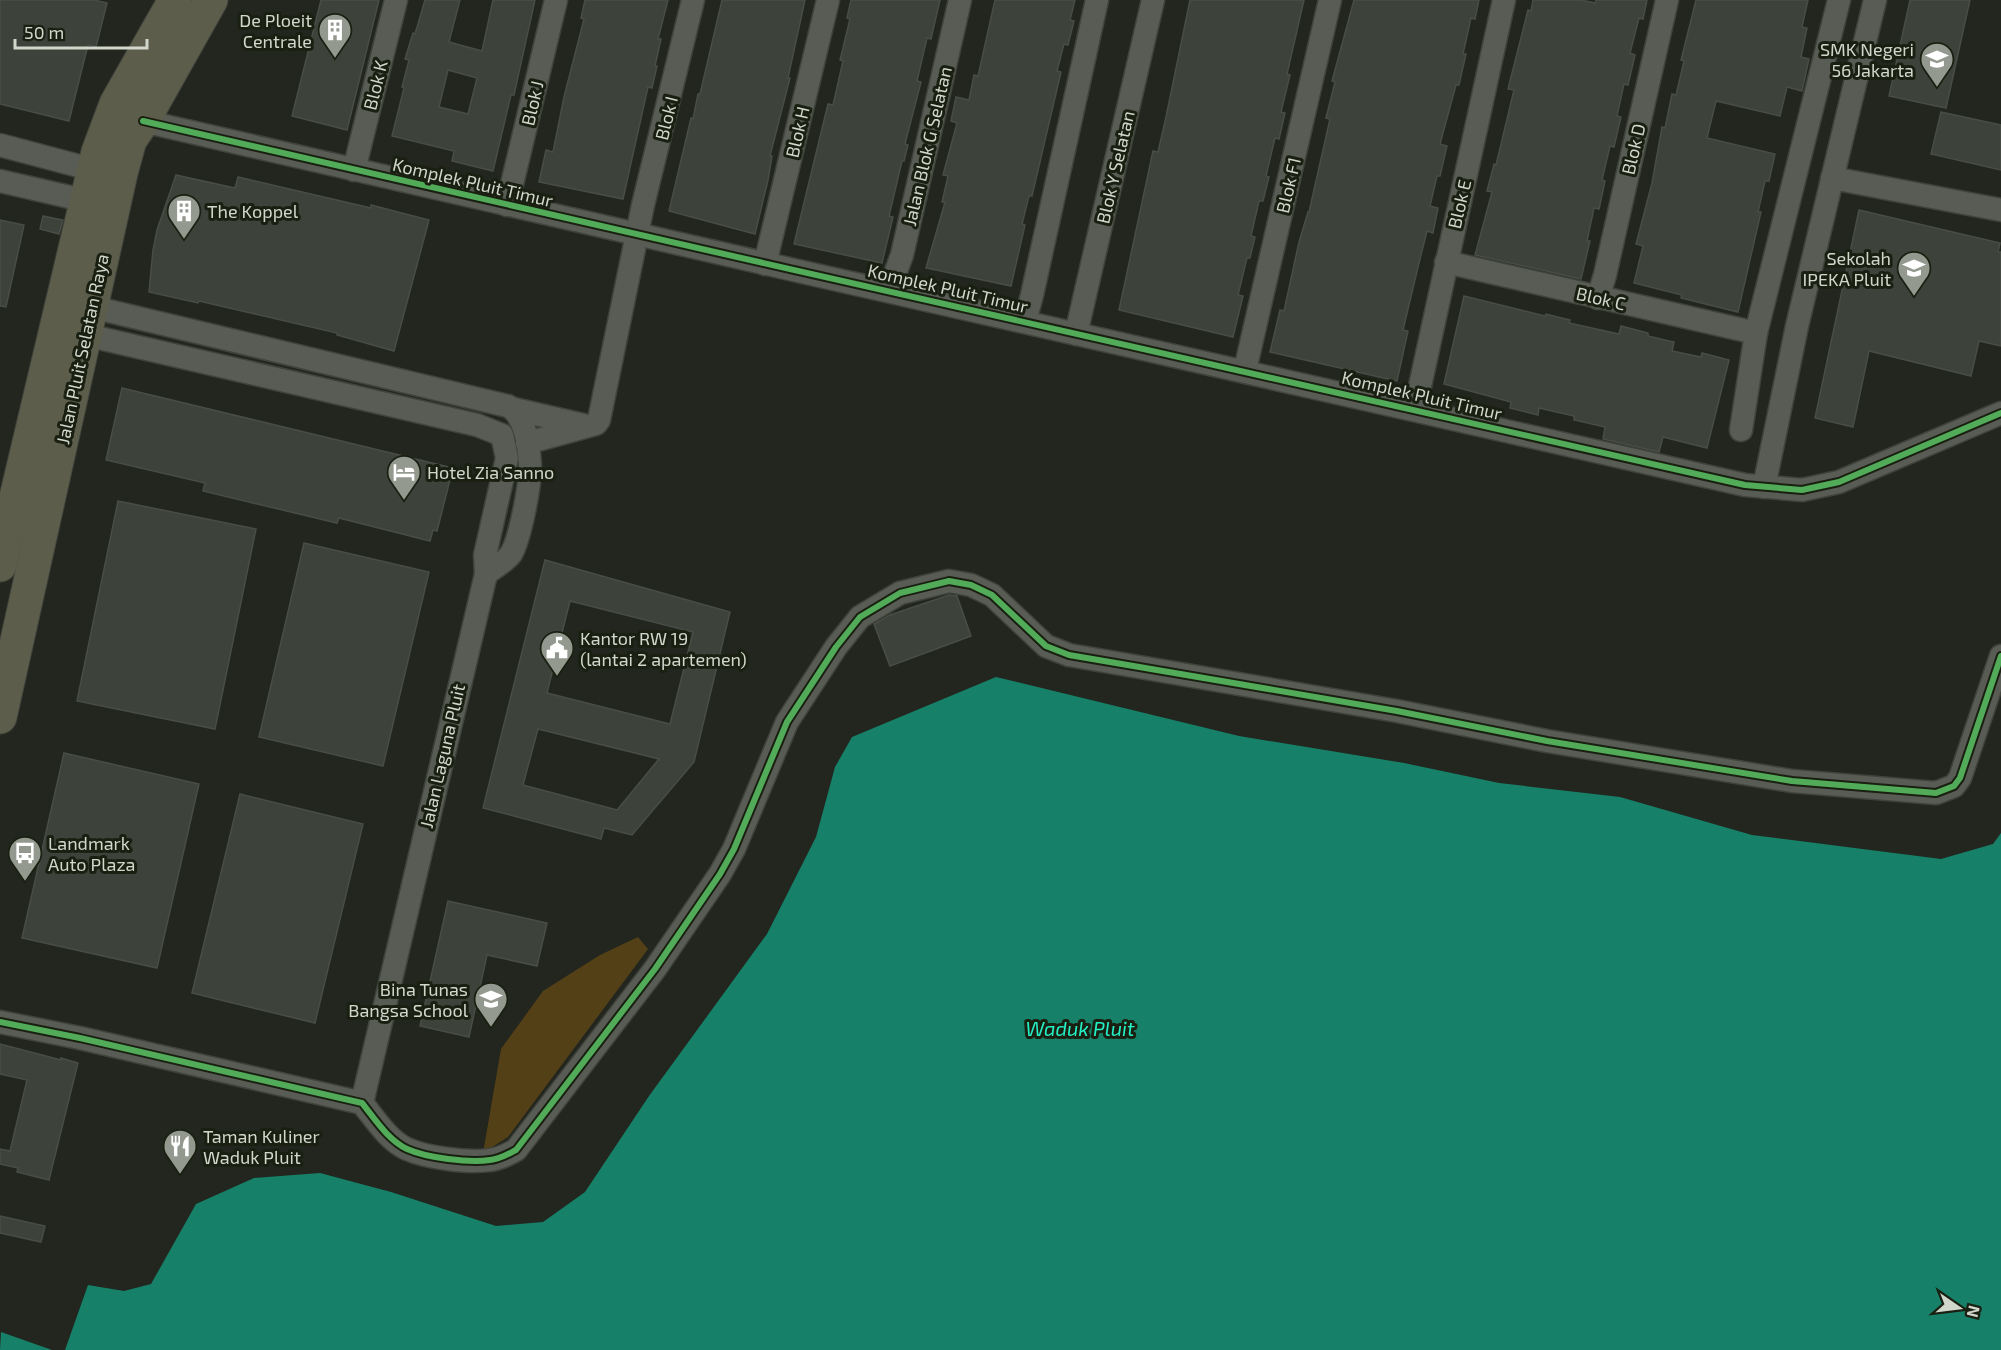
<svg xmlns="http://www.w3.org/2000/svg" width="2001" height="1350" viewBox="0 0 2001 1350" font-family="'Exo 2',sans-serif">
<rect width="100%" height="100%" fill="#22261e"/>
<path fill="#544017" d="M638,937l10,12 -140,188 -25,16 18,-104 42,-58 57,-36z"/>
<g fill="#178069">
<path d="M996,677l243,59 165,27 95,20 121,14 132,38 189,24 52,-15 8,-11v517h-1936l23,-65 36,6 27,-7 45,-80 58,-26 66,-5 71,19 105,34 47,-4 42,-30 64,-96 118,-162 49,-97 19,-70 17,-30z"/>
<path d="M1,1332l51,18h-52z"/>
</g>
<g fill="#3d423b" stroke="#484d46" stroke-width="1.5" fill-rule="evenodd">
<path d="M0,0h94l13,3 -11,44 -8,-2 -19,76 -69,-17z"/>
<path d="M321,0h58l-32,130 -55,-14z"/>
<path d="M425,0h35l-11,42 33,9 11,-51h42l-21,95h-3l-18,76 -41,-10 2,-10 -62,-15 12,-48 -2,-1 7,-27 -4,-1 8,-26 2,1zM448,70l29,8 -9,36 -29,-7z"/>
<path d="M585,0h83l-10,39h3l-6,27h2l-5,22 -4,-1 -25,112 -84,-17 7,-32 7,2 11,-55 20,-78 -3,-1z"/>
<path d="M722,0h83l-17,78h2l-20,78h2l-4,24 -13,54 -86,-23 22,-93 2,1 5,-25h2z"/>
<path d="M851,0h89l-9,39 -4,-1 -10,43 4,1 -16,62 3,1 -4,16h-2l-13,55 4,1 -11,46 -88,-19 34,-140 5,1 10,-44 -3,-1 10,-41 -3,-1z"/>
<path d="M995,0h80l-5,20 4,1 -6,24 -4,-1 -7,27 4,1 -29,124h-3l-7,28 3,1 -14,61 -85,-18 19,-66h-3l6,-26 -5,-1 14,-52 -6,-2 5,-24 13,3 5,-25 4,1z"/>
<path d="M1190,0h114l-17,74 3,1 -9,37 4,1 -6,26 -4,-1 -9,38 3,1 -6,24h-4l-8,35 4,1 -5,21h-3l-9,37 5,1 -10,41 -114,-27 34,-159 5,1 8,-35z"/>
<path d="M1354,0h125l-4,19 -4,-1 -8,36h3l-7,31h-3l-16,59 7,2 -7,30h-3l-7,30 8,2 -5,25 -6,-2 -8,32 -16,67 5,1 -11,50 -127,-29 10,-42 4,1 15,-69 9,-30h1l21,-93 -4,-1 9,-36 -3,-1z"/>
<path d="M1533,0h48l14,3 1,-3h51l-4,19 -4,-1 -9,35 5,2 -7,30 -4,-1 -7,32 4,1 -7,30 -4,-1 -8,34 3,1 -6,28 -5,-1 -7,33h3l-9,38 -106,-24 17,-63 -5,-1 7,-27 2,1 18,-75 -6,-1 20,-79 3,1z"/>
<path d="M1696,0h112l-6,27 5,1 -6,29 8,2 -7,32 -15,-4 -7,29 -64,-15 -9,37 68,16 -6,27h-4l-7,31h3l-23,100 -57,-14 1,-3 -48,-12 9,-37 -7,-2 16,-61 10,-56 3,1 7,-34 4,1 8,-34 -3,-1z"/>
<path d="M1910,0h60l-24,108 -57,-12z"/>
<path d="M1941,112l60,13v45l-70,-16z"/>
<path d="M176,175l59,13 3,-11 133,31v-3l58,15 -35,131 -57,-16v-2l-138,-32 -1,2 -49,-11 4,-42 4,-20z"/>
<path d="M1859,210l141,33 -2,9h3v94l-22,-5 -8,35 -102,-25 -16,76 -38,-9z"/>
<path d="M43,216l20,4 -4,14 -19,-5z"/>
<path d="M0,220l24,5 -18,82 -6,-1z"/>
<path d="M1464,296l81,20 1,-2 24,6 -1,3 50,11 2,-8 27,7v3l26,6 -2,9 29,6 1,-4 27,7 -22,88 -44,-11 -4,15 -56,-13 2,-12 -31,-7v-4l-35,-8 -1,7 -28,-7 1,-6 -67,-18z"/>
<path d="M122,388l327,79 -3,11 4,2 -13,51 -4,-1 -3,11 -91,-23 -2,5 -134,-32 2,-8 -99,-23z"/>
<path d="M118,501l138,28 -41,200 -138,-28z"/>
<path d="M304,543l125,29 -46,194 -124,-29z"/>
<path d="M545,560l185,52 -36,150 -62,73 -28,-7 -3,11 -118,-31zM570,601l123,31 -23,92 -123,-31zM538,729l121,30 -42,51 -94,-25z"/>
<path d="M949,595l8,1 14,40 -81,30 -16,-42 16,-9z"/>
<path d="M64,753l135,31 -42,184 -135,-30z"/>
<path d="M240,794l123,30 -48,199 -123,-30z"/>
<path d="M448,901l99,22 -10,43 -50,-11 -18,82 -49,-11z"/>
<path d="M0,1044l61,16v-2l17,5 -29,117 -32,-8 1,-4 -18,-4v-15l10,2 17,-71 -27,-6z"/>
<path d="M0,1216l45,10 -4,16 -41,-9z"/>
</g>
<g fill="none" stroke-linecap="round" stroke-linejoin="round">
<g stroke="#3f433b" stroke-width="25">
<g id="minor">
<path d="M143,121c533,125 1069,241 1602,364l57,5 37,-8 162,-69"/>
<path d="M0,145l94,25"/>
<path d="M354,170l42,-170"/>
<path d="M1832,178l169,32"/>
<path d="M0,181l87,20"/>
<path d="M507,205l49,-205"/>
<path d="M1446,262l310,71"/>
<path d="M765,264l63,-264"/>
<path d="M889,290l13,-35 58,-255"/>
<path d="M1598,298l7,-23 62,-275"/>
<path d="M92,307l416,99c17,9 21,40 22,58 1,19 -10,75 -19,90 -6,8 -18,14 -25,20"/>
<path d="M1025,321l7,-26 65,-295"/>
<path d="M1076,334l77,-334"/>
<path d="M86,335l391,90 25,10 5,23 -22,97 1,19 -124,529"/>
<path d="M1245,370l85,-370"/>
<path d="M514,409l69,16"/>
<path d="M1415,409l89,-409"/>
<path d="M1741,430l15,-97 83,-333"/>
<path d="M527,443l69,-19 3,-4 44,-215 50,-205"/>
<path d="M1764,487l33,-161 78,-326"/>
<path d="M0,1022l80,16 282,65c13,16 26,37 45,46 20,9 62,14 83,11 10,-1 18,-6 26,-10l139,-181 65,-95 14,-25 53,-127 49,-75 24,-30 40,-24 49,-12 22,4 21,10 54,51 23,9 328,56 150,30 245,40 144,12 18,-7 6,-8 41,-122"/>
</g>
</g>
<g stroke="#3f433b" stroke-width="35">
<g id="highway">
<path d="M0,565l98,-413 18,-48 59,-104"/>
<path d="M0,717l121,-544 9,-33 13,-19 68,-121"/>
</g>
</g>
<use href="#minor" stroke="#585c54" stroke-width="22"/>
<use href="#highway" stroke="#5d5d4b" stroke-width="33"/>
<g stroke="#1a2011" stroke-width="10">
<g id="cycleway">
<path d="M143,121c533,125 1069,241 1602,364l57,5 37,-8 162,-69"/>
<path d="M0,1022l80,16 282,65c13,16 26,37 45,46 20,9 62,14 83,11 10,-1 18,-6 26,-10l139,-181 65,-95 14,-25 53,-127 49,-75 24,-30 40,-24 49,-12 22,4 21,10 54,51 23,9 328,56 150,30 245,40 144,12 18,-7 6,-8 41,-122"/>
</g>
</g>
<use href="#cycleway" stroke="#51ab58" stroke-width="6"/>
</g>
<defs>
<g id="building-pin" transform="scale(1.725)"><path d="M0 17L-7.5 6A9.5 9.5 0 1 1 7.5 6Z" fill="#94998f" stroke="#1a2011"/><path d="M-4-6H4V6H1V3H-1V6H-4ZM-2.5-4.3h1.7v1.8h-1.7ZM.8-4.3h1.7v1.8H.8ZM-2.5-1h1.7V.8h-1.7ZM.8-1h1.7V.8H.8Z" fill="#fff"/></g>
<g id="school-pin" transform="scale(1.725)"><path d="M0 17L-7.5 6A9.5 9.5 0 1 1 7.5 6Z" fill="#94998f" stroke="#1a2011"/><path d="M0-5L7-2L0 1L-7-2ZM-4 1L0 2.5L4 1V4Q0 6-4 4Z" fill="#fff"/></g>
<g id="university-pin" transform="scale(1.725)"><path d="M0 17L-7.5 6A9.5 9.5 0 1 1 7.5 6Z" fill="#94998f" stroke="#1a2011"/><path d="M0-5L7-2L0 1L-7-2ZM-4 1L0 2.5L4 1V4Q0 6-4 4Z" fill="#fff"/></g>
<g id="hotel-pin" transform="scale(1.725)"><path d="M0 17L-7.5 6A9.5 9.5 0 1 1 7.5 6Z" fill="#94998f" stroke="#1a2011"/><path d="M-6-4.5h1.5V1H6V5H4.5V3h-9V5H-6ZM-4 0a1.8 1.8 0 1 1 3.6 0ZM.5 0V-2.5h3Q6-2.5 6 0Z" fill="#fff"/></g>
<g id="civic-pin" transform="scale(1.725)"><path d="M0 17L-7.5 6A9.5 9.5 0 1 1 7.5 6Z" fill="#94998f" stroke="#1a2011"/><path d="M-.6-6.5H3V-4.5H.6V-3L4-1V1h2V6H-6V1h2V-1L-.6-3ZM-1.2 2.5V6h2.4V2.5Z" fill="#fff"/></g>
<g id="bus-pin" transform="scale(1.725)"><path d="M0 17L-7.5 6A9.5 9.5 0 1 1 7.5 6Z" fill="#94998f" stroke="#1a2011"/><path d="M-5-6H5V4H4V6H2V4H-2V6H-4V4H-5ZM-3.5-4V0h7V-4ZM-3.5 1.2v1.5H-2V1.2ZM2 1.2v1.5H3.5V1.2Z" fill="#fff"/></g>
<g id="restaurant-pin" transform="scale(1.725)"><path d="M0 17L-7.5 6A9.5 9.5 0 1 1 7.5 6Z" fill="#94998f" stroke="#1a2011"/><path d="M-5-6h1v4h1v-4h1v4h1v-4h1v5L-1.5 .5V6h-2V.5L-5-1ZM5-6V6H3V1.5H1.5Q1.5-4 5-6Z" fill="#fff"/></g>
</defs>
<g fill-rule="evenodd">
<use href="#building-pin" x="335" y="30"/>
<use href="#school-pin" x="1937" y="59"/>
<use href="#building-pin" x="184" y="211"/>
<use href="#university-pin" x="1914" y="268"/>
<use href="#hotel-pin" x="404" y="472"/>
<use href="#civic-pin" x="557" y="648"/>
<use href="#bus-pin" x="25" y="853"/>
<use href="#school-pin" x="491" y="999"/>
<use href="#restaurant-pin" x="180" y="1146"/>
</g>
<g text-anchor="middle" dominant-baseline="central" stroke-width="6" stroke-linejoin="round" paint-order="stroke">
<g font-size="18" fill="#d2d7cc" stroke="#1a2011" text-anchor="start">
<text x="312" y="20" text-anchor="end">De Ploeit<tspan x="312" dy="21">Centrale</tspan></text>
<text x="1914" y="49" text-anchor="end">SMK Negeri<tspan x="1914" dy="21">56 Jakarta</tspan></text>
<text x="207" y="211">The Koppel</text>
<text x="1891" y="258" text-anchor="end">Sekolah<tspan x="1891" dy="21">IPEKA Pluit</tspan></text>
<text x="427" y="472">Hotel Zia Sanno</text>
<text x="580" y="638">Kantor RW 19<tspan x="580" dy="21">(lantai 2 apartemen)</tspan></text>
<text x="48" y="843">Landmark<tspan x="48" dy="21">Auto Plaza</tspan></text>
<text x="468" y="989" text-anchor="end">Bina Tunas<tspan x="468" dy="21">Bangsa School</tspan></text>
<text x="203" y="1136">Taman Kuliner<tspan x="203" dy="21">Waduk Pluit</tspan></text>
</g>
<g font-size="18" fill="#d2d7cc" stroke="#1a2011">
<text transform="translate(375 85) rotate(-76)">Blok K</text>
<text transform="translate(532 103) rotate(-77)">Blok J</text>
<text transform="translate(666 118) rotate(-76)">Blok I</text>
<text transform="translate(797 132) rotate(-77)">Blok H</text>
<text transform="translate(927 146) rotate(-77)">Jalan Blok G Selatan</text>
<text transform="translate(1633 149) rotate(-77)">Blok D</text>
<text transform="translate(1115 167) rotate(-77)">Blok Y Selatan</text>
<text transform="translate(473 182) rotate(13)">Komplek Pluit Timur</text>
<text transform="translate(1288 185) rotate(-77)">Blok F1</text>
<text transform="translate(1459 204) rotate(-77)">Blok E</text>
<text transform="translate(948 288) rotate(13)">Komplek Pluit Timur</text>
<text transform="translate(1601 298) rotate(13)">Blok C</text>
<text transform="translate(82 349) rotate(-78)">Jalan Pluit Selatan Raya</text>
<text transform="translate(1422 395) rotate(13)">Komplek Pluit Timur</text>
<text transform="translate(442 756) rotate(-77)">Jalan Laguna Pluit</text>
</g>
<g font-size="20" font-style="italic" fill="#24f0c5" stroke="#1a2011">
<text x="1080" y="1028">Waduk Pluit</text>
</g>
</g>
<g transform="translate(1959 1308) rotate(104)" stroke="#1a2011" stroke-width="4.5" paint-order="stroke">
<path d="M0-4.5L10 22L0 15L-10 22Z" fill="#d2d7cc"/>
<text y="-9" font-size="16" font-weight="bold" text-anchor="middle" fill="#d2d7cc">N</text>
</g>
<path d="M15 39v9h132v-9" fill="none" stroke="#d2d7cc" stroke-width="3"/>
<text x="24" y="39" font-size="18" fill="#d2d7cc" stroke="#1a2011" stroke-width="4.5" paint-order="stroke">50 m</text>
</svg>
